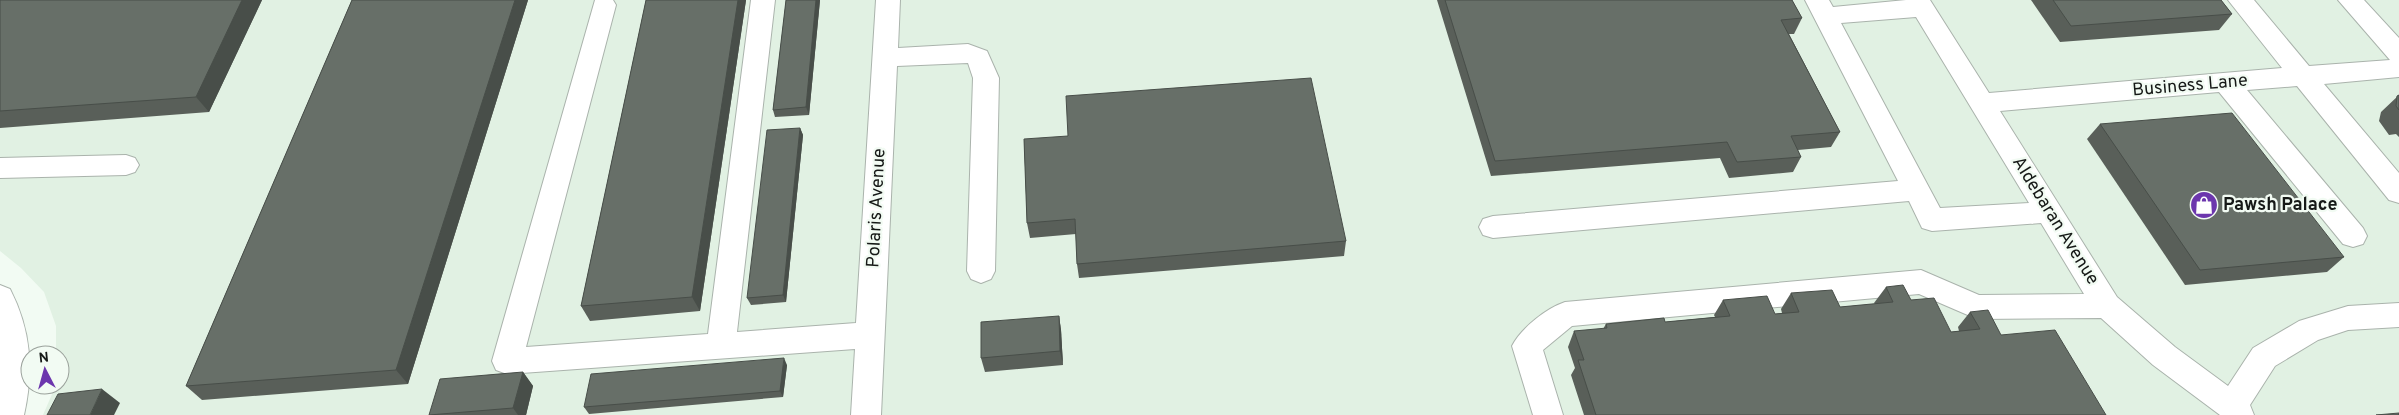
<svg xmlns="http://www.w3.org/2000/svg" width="2399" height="415" viewBox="0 0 2399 415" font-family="Overpass,sans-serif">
<rect width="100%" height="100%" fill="#f2fbf3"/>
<path fill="#e1f1e3" d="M0,0h2399v415h-2356l13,-30h4v-30h-4v-29l-12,-34 -23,-24 -21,-17z"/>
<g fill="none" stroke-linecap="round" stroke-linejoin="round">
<g stroke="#aab3ac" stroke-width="2">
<g id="minor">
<path d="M595,0h18l3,5 -90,342 182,-13 43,-334h24l-38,332 119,-9 20,-323h24l-2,48 70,-4 19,7 12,27 -4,193 -4,8 -10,4 -10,-4 -4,-8 6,-193 -5,-15 -71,3 -16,349h-30l4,-66 -348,25 -11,-4 -4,-9z"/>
<path d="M1805,0h24l4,7 73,-7h24l59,93 293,-25 -54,-68h26l55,66 81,-6 -52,-60h26l35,38v39l-75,7 75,89v30l-10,-3 -92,-114 -50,4 116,138 4,8 -4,8 -10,3 -10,-3 -124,-152 -219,19 117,186 58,50 53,39 25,-38 46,-27 49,-15 51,-3v24l-51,3 -30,10 -43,26 -25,39 4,10h-34l-67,-50 -52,-47 -124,1 -58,-25 -347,32 -29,24 20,65h-30l-21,-69c9,-18 35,-38 53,-44l356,-32 58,25 105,-1 -43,-71 -109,8 -10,-3 -13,-27 -416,37 -10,-3 -4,-8 4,-8 10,-3 405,-35zM1916,17l113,186 -89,5 -99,-185z"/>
<path d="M126,155l9,3 4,7 -4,7 -9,3 -126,3v-20z"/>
</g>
</g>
<g stroke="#aab3ac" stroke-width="2">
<path id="major" d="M0,285l10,4c21,41 24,81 14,126h-24z"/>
</g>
<use href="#minor" fill="#fff" fill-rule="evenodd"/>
<use href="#major" fill="#fff" fill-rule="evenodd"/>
</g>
<g fill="#595f59">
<path d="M0,0h262l-53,112 -209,16z"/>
<path d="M352,0h176l-120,384 -206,16 -16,-14z"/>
<path d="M646,0h100l-46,311 -110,10 -9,-15z"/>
<path d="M786,0h34l-11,115 -34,2 -2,-7z"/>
<path d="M1437,0h355l10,18 -8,16h-5l51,98 -9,15 -33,3 3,7 -8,15 -64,6 -9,-20 -229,18z"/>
<path d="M2031,0h190l11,14 -13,16 -159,12z"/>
<path d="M2399,95v42l-3,-3 -7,1 -10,-14 2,-9z"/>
<path d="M2100,124l244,133 -17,15 -142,13 -98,-146z"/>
<path d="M800,128l3,7 -17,167 -35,3 -4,-7z"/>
<path d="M1024,139l322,102 -2,15 -265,22 -2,-14 -1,-30 -46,4 -3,-15z"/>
<path d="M1886,287l25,13 40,32 8,-1 -1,-4 12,-15 136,103h-522l-13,-40 4,-7 -7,-21 6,-16 29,-2 3,-5 59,-2 50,-5 -1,-2 9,-15 52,14 7,-1 -1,-4 10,-16 49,14 35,-3 -1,-1z"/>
<path d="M1059,316l2,14 2,35 -78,7 -4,-14z"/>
<path d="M787,365l-4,32 -194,17 -5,-7z"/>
<path d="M523,372l10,14 -7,29h-97z"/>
</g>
<g fill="#484e49">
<path d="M242,0h20l-53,112 -13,-15z"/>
<path d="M515,0h13l-120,384 -12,-14z"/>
<path d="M738,0h8l-46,311 -8,-14z"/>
<path d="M816,0h4l-11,115 -3,-8z"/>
<path d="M800,128l3,7 -17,167 -3,-7z"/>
<path d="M1059,316l2,14 2,35 -3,-14z"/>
<path d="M784,358l3,7 -4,32 -3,-6z"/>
<path d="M523,372l10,14 -7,29h-8l-5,-7z"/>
<path d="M102,389l18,14 -6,12h-24z"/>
</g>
<g fill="#676f68" stroke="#484e49">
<path d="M0,0h242l-46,97 -196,14z"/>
<path d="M352,0h163l-119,370 -210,16z"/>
<path d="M646,0h92l-46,297 -111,9z"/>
<path d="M786,0h30l-10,107 -33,3z"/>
<path d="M1445,0h347l10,18 -21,2 59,112 -49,4 10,21 -64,5 -10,-20 -232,19z"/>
<path d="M2053,0h168l11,14 -161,12z"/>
<path d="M1311,78l35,163 -269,23 -2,-45 -48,4 -3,-84 44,-3 -2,-40z"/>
<path d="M2399,95v15l-3,-4 1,-10z"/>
<path d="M2232,113l112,144 -144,13 -100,-146z"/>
<path d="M800,128l-17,167 -36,3 20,-168z"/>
<path d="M1903,285l8,15 23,-2 17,34 29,-3 -10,-17 18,-2 13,25 54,-5 51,85h-510l-18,-55h6l-10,-29 33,-3 -1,-4 58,-6 1,4 65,-6 -7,-16 44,-4 8,18 24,-2 -8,-19 41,-3 8,17 53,-5 -7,-15z"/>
<path d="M1059,316l1,35 -79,7v-36z"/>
<path d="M784,358l-4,33 -196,16 7,-33z"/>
<path d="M523,372l-10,36 -84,7 11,-36z"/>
<path d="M102,389l-12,26h-43l11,-21z"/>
<path d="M2399,413v2h-23z"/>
</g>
<defs>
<g id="shop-disc" transform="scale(1.4375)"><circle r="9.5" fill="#6c36ad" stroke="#f2fbf3"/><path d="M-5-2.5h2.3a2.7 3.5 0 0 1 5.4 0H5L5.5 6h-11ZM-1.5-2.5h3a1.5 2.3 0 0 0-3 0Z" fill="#fff"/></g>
</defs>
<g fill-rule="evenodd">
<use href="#shop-disc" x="2204" y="205"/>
</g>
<g text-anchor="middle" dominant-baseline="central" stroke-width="4.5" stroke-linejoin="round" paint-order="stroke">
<g font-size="18" fill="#161917" stroke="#f2fbf3">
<text transform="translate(2190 86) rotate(-5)">Business Lane</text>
<text transform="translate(877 208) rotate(-87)">Polaris Avenue</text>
<text transform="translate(2055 221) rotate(58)">Aldebaran Avenue</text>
</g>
<g font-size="18" font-weight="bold" fill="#161917" stroke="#f2fbf3" text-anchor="start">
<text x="2223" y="205">Pawsh Palace</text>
</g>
</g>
<g transform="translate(45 370) rotate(354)"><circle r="24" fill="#f2fbf3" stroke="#9aa19b"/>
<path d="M0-4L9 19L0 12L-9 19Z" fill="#6c36ad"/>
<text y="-8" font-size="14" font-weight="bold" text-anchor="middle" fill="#161917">N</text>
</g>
</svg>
